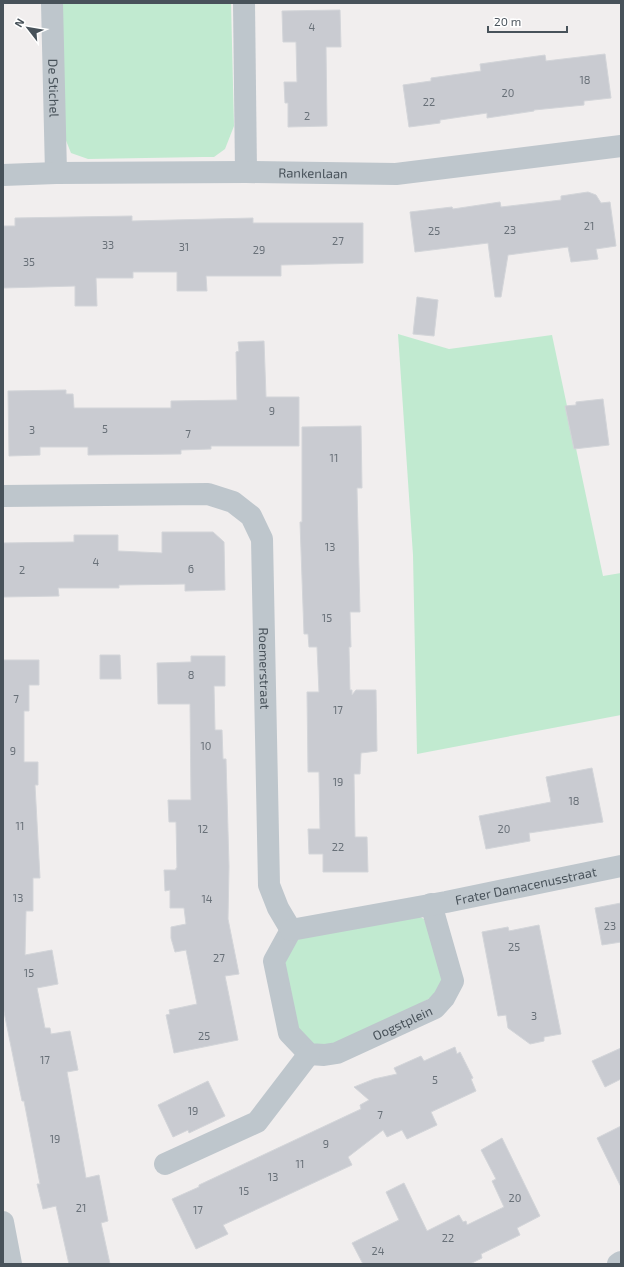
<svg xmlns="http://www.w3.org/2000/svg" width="624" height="1267" viewBox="0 0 624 1267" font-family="'Exo 2',sans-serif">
<rect width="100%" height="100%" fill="#f1eeee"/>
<g fill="#c1ead0">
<path d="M61,3h170l3,123 -9,23 -11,8h-11l-115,2 -17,-6 -8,-20z"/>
<path d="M398,334l51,15 103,-14 51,241 18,-3v142l-204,39 -4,-199z"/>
<path d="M416,915l8,4 20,58 -6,17 -104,54 -24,-2 -16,-20 -10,-71 6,-11 15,-8z"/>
</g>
<g fill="#c9cbd1" stroke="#d3d5d9">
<path d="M340,10l1,37h-15l1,79 -39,1v-24h-3l-1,-21h13l-1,-40h-13l-1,-31z"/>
<path d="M605,54l6,44 -27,3v4l-50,5v1l-47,7v-5l-47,7v3l-31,4 -6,-42 28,-4v-3l50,-7 -1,-7 65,-9 1,6z"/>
<path d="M588,192l8,3 5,8 9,-1 6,44 -20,3 2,10 -27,3 -3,-15 -60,8 -7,42h-6l-7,-54 -73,9 -5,-40 42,-5 1,2 47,-7 1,5 60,-7v-4z"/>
<path d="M132,216v5l121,-3v5h110v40l-82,2v11h-75l1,15h-30v-19h-44v6h-37l1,28h-22v-20l-72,2v-62h12v-8z"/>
<path d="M417,297l21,3 -4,36 -21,-2z"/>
<path d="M264,341l2,56h33v49h-88v3l-30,1v4l-93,1v-8h-48v8l-31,1 -1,-65 58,-1v4h7l1,14h97v-7l66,-1 -1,-48 3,-1 -1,-9z"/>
<path d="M603,399l6,46 -35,4 -9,-43 11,-1v-3z"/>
<path d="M361,426l1,62h-5l3,124h-10l1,35h-2l1,43h2v5l4,-5h20l1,61 -16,2 -1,21h-6l1,63h12l1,35h-45v-18h-14l-1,-25h12l-1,-57h-11l-1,-80h12l-2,-45h-8l-1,-13h-4l-4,-112h2v-95z"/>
<path d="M162,532h51l11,10 1,48 -40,1v-7l-66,1v3h-61l1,8 -56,1v-54l71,-1v-7h44v16l44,2z"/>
<path d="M100,655h20l1,24h-21z"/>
<path d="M191,656h34v30h-11l1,44h7l1,29h3l3,107 -1,53 11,55 -14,2 13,64 -64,13 -8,-38 4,-1 -1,-4 28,-6 -11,-54 -11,2 -4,-14v-11l15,-3 -2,-16h-14v-18l-5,1 -1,-21h12v-2h1l-1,-46h-7l-1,-22h23l-1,-96h-32l-1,-41 34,-1z"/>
<path d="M3,660h36v25h-10v26h-5v51h14v23h-3l5,93h-7v33h-7l-1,44 27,-5 6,34 -21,4 8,40h5l1,6 19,-3 8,39 -11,2 19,106 13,-3 9,46 -7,2 9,41h-41l-13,-58 -13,3 -6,-25h3l-16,-83h-2l-19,-94z"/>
<path d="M592,768l11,54 -74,11 1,8 -44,8 -7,-33 72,-14 -5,-25z"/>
<path d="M621,903v39l-19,3 -7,-37z"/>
<path d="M539,925l22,109 -17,3v4l-14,3 -22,-16 -2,-13 -8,1 -16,-84 26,-5 1,4z"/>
<path d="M455,1047l2,7 3,-2 13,26 -2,1 5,12 -45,21 6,13 -30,14 -5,-9 -15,7 -4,-7 -35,27 4,8 -129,60 5,9 -32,15 -24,-50 27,-12v-2l162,-76 -1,-4 9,-5 -15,-13 20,-8 23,-5 -3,-6 27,-12 3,5z"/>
<path d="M621,1048v31l-16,8 -13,-26z"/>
<path d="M208,1081l17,35 -36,17 -1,-3 -15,7 -15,-32z"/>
<path d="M621,1126v61l-24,-49z"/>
<path d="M502,1138l38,78 -23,12 3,7 -39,19 1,4 -12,6h-107l-11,-21 47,-23 -13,-28 18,-9 23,48 32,-16 4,7 3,-1 1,4 37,-18 -12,-26 4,-2 -15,-29z"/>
</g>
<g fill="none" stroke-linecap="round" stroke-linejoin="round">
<g stroke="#bec6cc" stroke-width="22">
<path id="s1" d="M52,3l4,170"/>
<path d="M244,3l2,169"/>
<path id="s2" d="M3,175l53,-2 190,-1 150,2 225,-28"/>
<path id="s3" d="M3,496l205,-2 25,8 18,14 11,23 7,346 9,23 13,22"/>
<path id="s4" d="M291,930l-17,31 15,72 20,21 15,1 13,-2 98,-45 9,-10 9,-17 -22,-77"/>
<path id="s5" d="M291,930l155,-28 175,-36"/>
<path d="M165,1164l92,-42 52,-68"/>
<path d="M3,1222l8,42"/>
<path d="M618,1264l3,-2"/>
</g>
</g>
<g text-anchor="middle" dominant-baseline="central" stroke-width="4" stroke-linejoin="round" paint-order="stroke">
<g font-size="11" fill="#687078">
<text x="312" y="26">4</text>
<text x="585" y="79">18</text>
<text x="508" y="92">20</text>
<text x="429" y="101">22</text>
<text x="307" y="115">2</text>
<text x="589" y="225">21</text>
<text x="510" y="229">23</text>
<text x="434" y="230">25</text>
<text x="338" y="240">27</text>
<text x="108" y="244">33</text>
<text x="184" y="246">31</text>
<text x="259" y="249">29</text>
<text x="29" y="261">35</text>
<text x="272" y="410">9</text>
<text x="105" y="428">5</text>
<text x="32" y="429">3</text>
<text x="188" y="433">7</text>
<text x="334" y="457">11</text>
<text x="330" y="546">13</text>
<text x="96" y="561">4</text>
<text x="191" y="568">6</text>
<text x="22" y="569">2</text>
<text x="327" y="617">15</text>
<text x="191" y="674">8</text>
<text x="16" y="698">7</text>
<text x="338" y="709">17</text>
<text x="206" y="745">10</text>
<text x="13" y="750">9</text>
<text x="338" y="781">19</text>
<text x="574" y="800">18</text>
<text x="20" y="825">11</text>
<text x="203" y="828">12</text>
<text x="504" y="828">20</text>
<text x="338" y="846">22</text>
<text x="18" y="897">13</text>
<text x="207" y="898">14</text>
<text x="610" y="925">23</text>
<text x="514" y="946">25</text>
<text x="219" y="957">27</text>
<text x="29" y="972">15</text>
<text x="534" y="1015">3</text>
<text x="204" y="1035">25</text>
<text x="45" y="1059">17</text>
<text x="435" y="1079">5</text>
<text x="193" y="1110">19</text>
<text x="380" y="1114">7</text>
<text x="55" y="1138">19</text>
<text x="326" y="1143">9</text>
<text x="300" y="1163">11</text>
<text x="273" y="1176">13</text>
<text x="244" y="1190">15</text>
<text x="515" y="1197">20</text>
<text x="81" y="1207">21</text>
<text x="198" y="1209">17</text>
<text x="448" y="1237">22</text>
<text x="378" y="1250">24</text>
</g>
<g font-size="13" fill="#48525a" stroke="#fff">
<text stroke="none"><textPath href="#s1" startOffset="85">De Stichel</textPath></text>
<text stroke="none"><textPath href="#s2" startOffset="310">Rankenlaan</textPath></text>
<text stroke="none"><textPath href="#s3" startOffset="409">Roemerstraat</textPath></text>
<text stroke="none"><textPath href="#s5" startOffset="239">Frater Damacenusstraat</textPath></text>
<text stroke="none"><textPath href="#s4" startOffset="238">Oogstplein</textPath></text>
</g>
</g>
<rect width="624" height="1267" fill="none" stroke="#48525a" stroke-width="8"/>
<g transform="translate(28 28) rotate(301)" stroke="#ffffff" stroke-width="3" paint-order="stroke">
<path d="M0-3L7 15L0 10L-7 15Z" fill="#48525a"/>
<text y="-6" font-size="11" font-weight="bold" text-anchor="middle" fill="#48525a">N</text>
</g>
<path d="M488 26v6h79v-6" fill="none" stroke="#48525a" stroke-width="2"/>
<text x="494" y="26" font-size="12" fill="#48525a" stroke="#ffffff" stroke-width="3" paint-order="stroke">20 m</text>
</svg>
